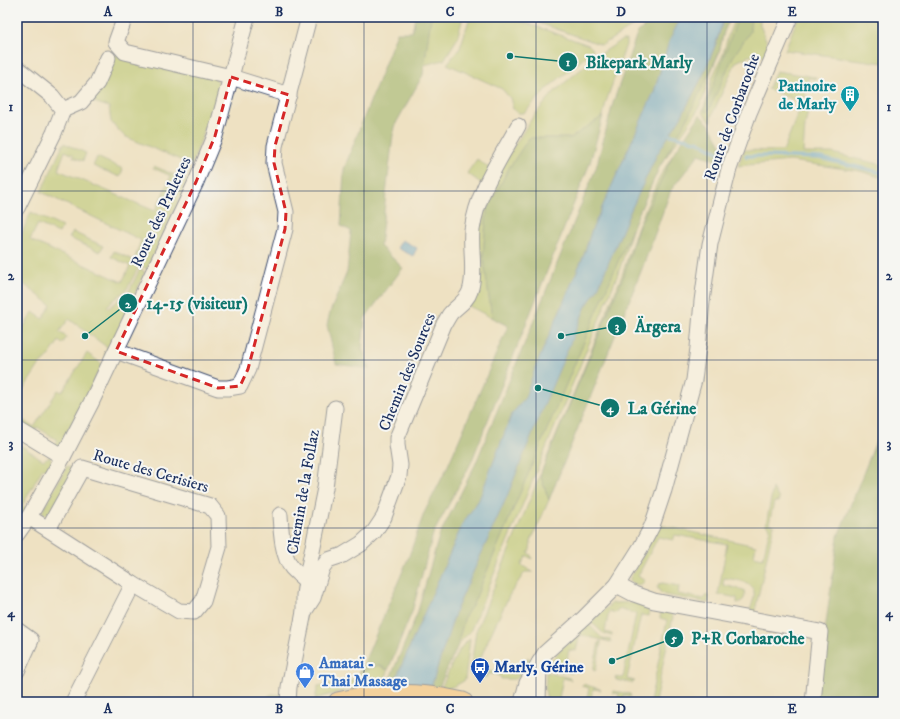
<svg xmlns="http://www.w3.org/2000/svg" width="900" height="719" viewBox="0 0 900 719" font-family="'IM FELL DW Pica',serif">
<rect width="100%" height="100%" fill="#f6f6f2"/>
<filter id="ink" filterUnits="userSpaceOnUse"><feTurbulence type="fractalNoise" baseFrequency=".025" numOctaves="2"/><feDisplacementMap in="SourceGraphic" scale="8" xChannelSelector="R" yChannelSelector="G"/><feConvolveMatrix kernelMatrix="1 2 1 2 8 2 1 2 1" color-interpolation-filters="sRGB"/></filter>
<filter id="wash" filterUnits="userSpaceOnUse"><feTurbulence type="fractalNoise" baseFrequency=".012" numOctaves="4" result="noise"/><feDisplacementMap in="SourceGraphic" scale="16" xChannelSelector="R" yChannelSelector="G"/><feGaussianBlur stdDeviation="0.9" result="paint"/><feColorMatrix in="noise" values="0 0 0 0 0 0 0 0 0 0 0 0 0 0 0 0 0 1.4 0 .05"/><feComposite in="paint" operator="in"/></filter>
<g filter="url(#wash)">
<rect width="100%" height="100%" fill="#eee1c2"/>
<g fill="#aec468" stroke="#647a63">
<path d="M431,17h32l-6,22 -13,21 -20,5z"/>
<path d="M470,17h39l80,28 4,4 -4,5 -39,32 -26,27h-6l-5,-4 -3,-11 -8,-9 -55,-25 13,-16z"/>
<path d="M522,17h121l-5,6 -36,22z"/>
<path d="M735,17h25v8l9,22 -3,10 -2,1 -1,-2h-14l-13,6 -25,55v5l-9,-10 5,-13 5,-21 11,-24 5,-18z"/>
<path d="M798,17h85v46l-98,-13z"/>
<path d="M622,40h4v5l-20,57 -3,14 -32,22h-42l-20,30 -22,42 -4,45 9,63 -25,-13 9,-75 5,-26 21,-39 30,-47 23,-27 39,-33z"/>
<path d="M719,53l-10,24 -6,22 -7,14 -36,53 26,-45z"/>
<path d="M113,54l103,24 4,9 -28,78 -68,-29 -13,-14 -2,-15 -19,-6z"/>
<path d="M776,71l40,6v2l-8,-1 -3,19 4,3v6l-4,20 -2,27h29l51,12v13l-23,-7 -70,-10 -52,5 6,-16 39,1 19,-48 -34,-14z"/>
<path d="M64,143l22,10 -3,8 -10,-4 1,-2 -9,-4 -7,19 97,41 16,-35 -18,-8 1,-2 34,15 -41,88 -6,-3 -1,-6 -5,-2 6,-18 -100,-48z"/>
<path d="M672,156l-2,5 -32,68 -14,46 -84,200 9,25 -18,41 -1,9 -2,3 3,2 1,4 -5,-3 -6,9 12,7h-8l-15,22 -21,44 -14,33h22l22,3 9,-17 3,5 -3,7 -3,-1c-7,14 -10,11 -24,11v-2l-7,-3h-7v3l-15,-1 -2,-3 6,-42 146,-356 15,-47 23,-52z"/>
<path d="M97,157l26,12 -3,8 -27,-11z"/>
<path d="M477,159l14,10 -9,15 -15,-11z"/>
<path d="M31,212l31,15 -3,6 -21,-9 -8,16 92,42 8,-16 -19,-9 3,-6 23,11 2,4 -12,23 -20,17 2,2 20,-17 11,-22 5,3 -39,84 -2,-2 4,-6 -39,-29 -10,13 8,5 -5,7 -3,-3 -13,19 -6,4 -23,35v-62l16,-25 10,7 8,-14 -34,-26v-45l4,1z"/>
<path d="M634,224l-16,50 -148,358 -11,11 -1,-1 7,-26 8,-12z"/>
<path d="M73,232l30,14 -3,6 -31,-14z"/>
<path d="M87,353l15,11 -42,83h-7l4,-7 -20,-13 -5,9 -15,-10 1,-9 16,10 24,-37 4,2z"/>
<path d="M17,443l26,17 7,-4 2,7 -2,9 -7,-4 -21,38 7,4 -6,5 -6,-4z"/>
<path d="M67,466l8,4 -26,45 -6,-1 -1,-2z"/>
<path d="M773,488l6,11 -1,3h-4l-5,22 5,1 -19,86 -2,3 -2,-1 -1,-2c1,-5 5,-13 4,-19 -2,-12 -20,-12 -30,-14l-1,7 21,5c2,7 0,12 -7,13v-5l-19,-4 9,-50 -52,-9 -2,5 -15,-3 -20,39 7,5c-4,5 -11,5 -15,-1v-2l30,-53 96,21 -2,10 9,2 7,-30 -4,-3z"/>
<path d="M663,583l16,3 -1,8 26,5 1,-4 4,1 -1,7 -43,-8 -4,-2 -4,-6 2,-3z"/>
<path d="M642,602c7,4 8,7 6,14l-7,-1 -14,64 8,2 -2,2 -17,-3 -1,-3 8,1 13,-64 -18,-5 -2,4 -7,-2 -4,21 7,2v2l-8,-2 -13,-12 21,-19z"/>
<path d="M664,608l7,3 2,6 -18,85h-5l17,-82 -7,-2 1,-7z"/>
<path d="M588,624l14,14 9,2v2l-31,-7 -4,16 -7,-1 -4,20 7,2v1l-25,-4c9,-19 26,-31 41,-45z"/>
<path d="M470,639l-5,41c-8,5 -14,9 -24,8 7,-13 16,-42 29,-49z"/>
<path d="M601,641v2l-5,27 -2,1 -1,-1 6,-28z"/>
<path d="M379,665l9,6 -5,14 -36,5 -32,9 3,-13 38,-7 4,-7z"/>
<path d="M546,672l24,6 1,2 -8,-2 -4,20 7,2v2h-18l-3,-11z"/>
<path d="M583,684l17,5 1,1 -8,-1 -3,13h-4l3,-14 -8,-2z"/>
<path d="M614,691l16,3 1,3 -7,-2 -2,7h-4l1,-8 -7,-1z"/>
<path d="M272,694l11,1 -2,7h-12l-1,-6z"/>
</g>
<g fill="#8aaa5c" stroke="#526c5d">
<path d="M415,17h16l-8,58 -29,52 -14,119 23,22 -38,50 -3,31 8,20 -34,-5 -9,-39 3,-13 17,-40 4,-41 -10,-5 3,-57 53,-137h15z"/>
<path d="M653,17h28l-12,25 -15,50 -63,140 -7,23 -48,111 -11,32 -13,16 -33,86 -16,23 -77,179h-6l37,-88 22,-78 36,-71 121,-297 17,-65 24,-70 13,-11z"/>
<path d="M724,17h6l-6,15 -5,21 -33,68 -26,45 -26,58 -161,380 -8,12 -7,26 1,1 -19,42 -6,17h-8l30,-92 51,-114 42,-105 37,-85 11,-16 32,-76 28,-60 24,-37 22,-42 13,-31z"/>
<path d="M738,17h13l-1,15 -17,25 -23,51 -3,4 -3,-1z"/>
<path d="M700,115l9,9 17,29 -2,10 -25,-9 -28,36 -29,79 -93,231 -9,-25 84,-200 14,-46 32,-68 2,-5z"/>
<path d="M603,116l-13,47 -119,300 -38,71 -21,78 -24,58 -9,-5 -19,7 49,-116 15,-43 22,-43 62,-144 -16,-8 -9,-63 4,-45 22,-42 20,-30h42z"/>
<path d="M883,424v278h-68l23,-166z"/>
</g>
<g fill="#5fa5d5" stroke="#3d6a9a">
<path d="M681,17h43l-8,26 -13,32 -22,42 -24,37 -28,60 -32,76 -11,16 -48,113 -31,77 -51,114 -30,92h-40l77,-179 16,-23 33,-86 13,-16 11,-32 48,-111 7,-23 63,-140 15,-50z"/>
<path d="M402,240l15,8 -4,8 -16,-8z"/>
</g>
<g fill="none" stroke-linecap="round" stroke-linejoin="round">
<g stroke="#5fa5d5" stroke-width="3.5">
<path d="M667,134l32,8 26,14"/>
<path d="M746,156h21l53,2 63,15"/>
</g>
</g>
</g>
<g filter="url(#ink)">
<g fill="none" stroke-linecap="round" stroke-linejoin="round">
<g stroke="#3b4a6d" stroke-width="17">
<g id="minor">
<path d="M125,17l-9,25 9,10 106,25 58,18"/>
<path d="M17,68l35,28 11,14 -9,23 -37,75"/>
<path d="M63,110l18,-8 16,-19 11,-25"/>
<path d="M116,351l102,37h10l12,-2 8,-17 37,-140 1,-17 -12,-49 1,-17 34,-129"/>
<path d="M17,429l46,28"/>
<path d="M280,515c1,15 2,41 12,53 4,4 9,9 14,13"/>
<path d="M29,517l104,67 46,27 15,1 9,-11 16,-54 -1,-31 -8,-10 -128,-38 -34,61"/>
<path d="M17,534l12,-17 34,-60 28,-54 105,-221 19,-46 32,-119"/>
<path d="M617,585l17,9 20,7 166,31 -7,70"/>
<path d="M304,612l9,-14 9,-30 6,-8 15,-5 18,-11 13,-12 10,-15 15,-41 1,-11 -3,-20v-7l47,-114c2,-3 4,-7 6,-10 7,-8 17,-13 20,-23 6,-17 0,-43 2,-61 5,-38 28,-71 46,-104"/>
<path d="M17,630l14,10 -14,31"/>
<path d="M73,702l60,-118"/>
<path d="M288,702l1,-15 15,-75v-17l2,-14 19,-93 10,-80"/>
<path d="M522,702l5,-19 18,-30 39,-35 33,-33 24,-38 11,-21 12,-36 30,-110 4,-32 4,-47 8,-57 19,-75 20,-56 41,-96"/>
<path d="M538,702l1,-39"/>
</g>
</g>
<g stroke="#3b4a6d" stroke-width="21">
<path id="major" d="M338,702c42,-11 83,-10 125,0"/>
</g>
<use href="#minor" stroke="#fff" stroke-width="15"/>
<use href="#major" stroke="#fbbd6e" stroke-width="19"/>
</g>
</g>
<path d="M0 0H900V719H0ZM231,77l58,18 -14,51 -1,17 12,49 -1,17 -37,140 -8,17 -22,2 -102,-37 80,-169 19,-46z" fill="#eee1c2" fill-opacity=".55" fill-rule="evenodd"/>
<path fill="none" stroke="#d62828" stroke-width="3" stroke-dasharray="8 5" stroke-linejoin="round" d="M231,77l58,18 -14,51 -1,17 12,49 -1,17 -37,140 -8,17 -22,2 -102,-37 80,-169 19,-46z"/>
<path fill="none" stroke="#1b2f5e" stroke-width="1" stroke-opacity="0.55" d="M193,17v685M364,17v685M536,17v685M707,17v685M17,191h866M17,360h866M17,528h866"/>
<defs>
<g id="building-pin" transform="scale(1)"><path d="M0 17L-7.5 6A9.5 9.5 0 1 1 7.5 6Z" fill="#0f9aa8" stroke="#f6f6f2"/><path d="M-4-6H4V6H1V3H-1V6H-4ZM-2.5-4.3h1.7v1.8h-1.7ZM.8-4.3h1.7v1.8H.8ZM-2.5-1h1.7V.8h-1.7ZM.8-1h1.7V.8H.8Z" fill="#fff"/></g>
<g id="bus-pin" transform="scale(1)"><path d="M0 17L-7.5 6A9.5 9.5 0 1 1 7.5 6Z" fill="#1a4fb4" stroke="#f6f6f2"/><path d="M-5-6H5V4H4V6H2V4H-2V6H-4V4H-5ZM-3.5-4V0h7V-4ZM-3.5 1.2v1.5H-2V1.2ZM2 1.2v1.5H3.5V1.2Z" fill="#fff"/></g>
<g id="shop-pin" transform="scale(1)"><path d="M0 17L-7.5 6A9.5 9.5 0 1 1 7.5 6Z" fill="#3f7fe0" stroke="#f6f6f2"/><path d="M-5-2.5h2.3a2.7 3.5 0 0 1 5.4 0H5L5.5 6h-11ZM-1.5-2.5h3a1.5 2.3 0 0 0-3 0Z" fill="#fff"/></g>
</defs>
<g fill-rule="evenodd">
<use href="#building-pin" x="850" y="95"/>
<use href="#bus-pin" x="480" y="667"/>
<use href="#shop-pin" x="305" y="672"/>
</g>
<g text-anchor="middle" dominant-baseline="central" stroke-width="4" stroke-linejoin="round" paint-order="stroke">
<g font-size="16" font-weight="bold" fill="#0d838f" stroke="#f6f6f2" text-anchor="end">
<text x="836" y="86">Patinoire<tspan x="836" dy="18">de Marly</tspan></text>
</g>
<g font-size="16" fill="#1b2f5e" stroke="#f6f6f2">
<text transform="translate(732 117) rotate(-70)">Route de Corbaroche</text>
<text transform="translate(161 212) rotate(-65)">Route des Pralettes</text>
<text transform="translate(407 372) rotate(-68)">Chemin des Sources</text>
<text transform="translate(151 471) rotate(16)">Route des Cerisiers</text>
<text transform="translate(303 492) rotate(-80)">Chemin de la Follaz</text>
</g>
<g font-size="16" font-weight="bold" fill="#366cbe" stroke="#f6f6f2" text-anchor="start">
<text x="319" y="663">Amataï -<tspan x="319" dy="18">Thai Massage</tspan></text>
</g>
<g font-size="16" font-weight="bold" fill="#164399" stroke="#f6f6f2" text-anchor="start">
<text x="494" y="667">Marly, Gérine</text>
</g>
</g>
<path fill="none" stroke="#0f766e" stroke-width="1.5" d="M510 56L568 62M85 336L128 303M561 336L617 326M538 388L610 408M612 661L674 638"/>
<g fill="#0f766e" stroke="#f6f6f2" stroke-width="1.5">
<circle cx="510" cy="56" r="4"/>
<circle cx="85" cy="336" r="4"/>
<circle cx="561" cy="336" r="4"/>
<circle cx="538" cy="388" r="4"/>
<circle cx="612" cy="661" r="4"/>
<circle cx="568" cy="62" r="10"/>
<circle cx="128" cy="303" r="10"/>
<circle cx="617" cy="326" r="10"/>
<circle cx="610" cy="408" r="10"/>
<circle cx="674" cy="638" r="10"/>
</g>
<g font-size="12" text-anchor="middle" font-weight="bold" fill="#fff">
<text x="568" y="66">1</text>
<text x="128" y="308">2</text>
<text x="617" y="330">3</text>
<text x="610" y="412">4</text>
<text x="674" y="642">5</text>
</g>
<g font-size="17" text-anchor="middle" font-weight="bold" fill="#0f766e" stroke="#f6f6f2" stroke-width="4" stroke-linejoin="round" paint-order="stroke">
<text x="639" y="68">Bikepark Marly</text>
<text x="197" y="309">14-15 (visiteur)</text>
<text x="658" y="332">Ärgera</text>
<text x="662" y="414">La Gérine</text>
<text x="748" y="644">P+R Corbaroche</text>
</g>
<rect width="900" height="719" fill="none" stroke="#f6f6f2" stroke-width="44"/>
<rect x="22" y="22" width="856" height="675" fill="none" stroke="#1b2f5e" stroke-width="1.5"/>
<g font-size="13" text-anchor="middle" font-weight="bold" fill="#1b2f5e">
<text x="108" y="16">A</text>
<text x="279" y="16">B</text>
<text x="450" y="16">C</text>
<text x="621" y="16">D</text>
<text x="792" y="16">E</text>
<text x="11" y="111">1</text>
<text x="889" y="111">1</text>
<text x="11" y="280">2</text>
<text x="889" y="280">2</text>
<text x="11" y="448">3</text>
<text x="889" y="448">3</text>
<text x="11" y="617">4</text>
<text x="889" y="617">4</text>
<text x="108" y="713">A</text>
<text x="279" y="713">B</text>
<text x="450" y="713">C</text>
<text x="621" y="713">D</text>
<text x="792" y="713">E</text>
</g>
</svg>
